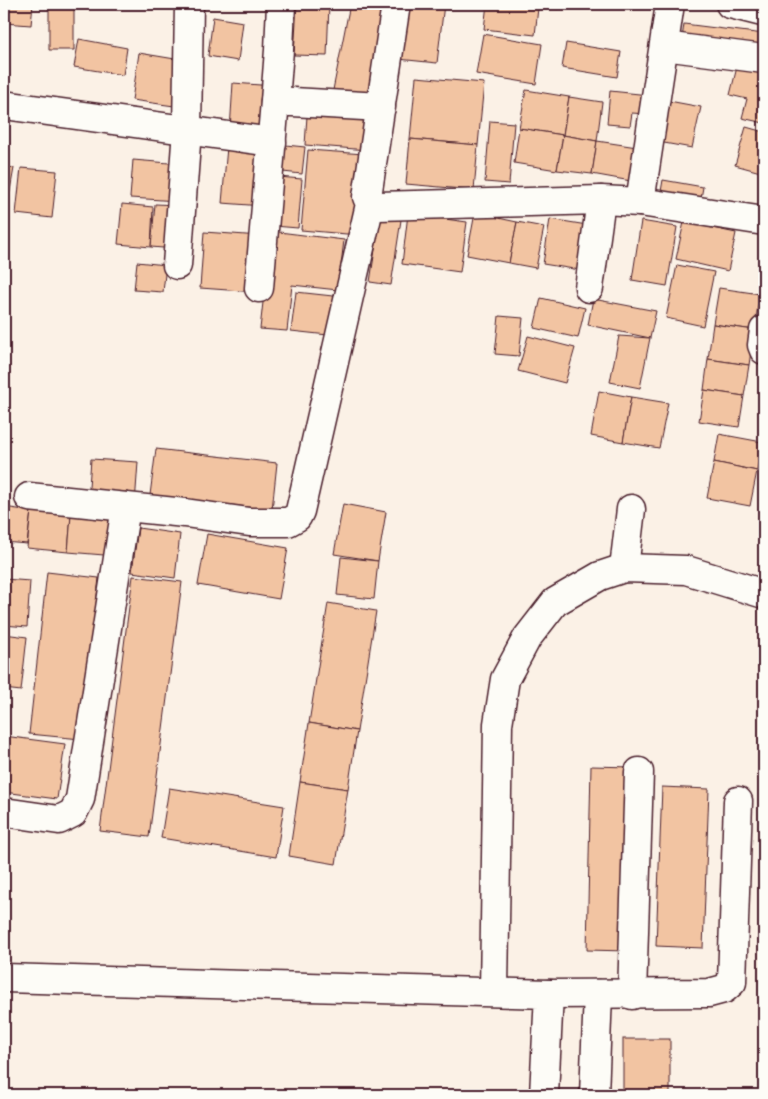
<svg xmlns="http://www.w3.org/2000/svg" width="768" height="1099" viewBox="0 0 768 1099" font-family="'Gochi Hand',sans-serif">
<rect width="100%" height="100%" fill="#fbf1e6"/>
<filter id="ink" filterUnits="userSpaceOnUse"><feTurbulence type="fractalNoise" baseFrequency=".02" numOctaves="2"/><feDisplacementMap in="SourceGraphic" scale="10" xChannelSelector="R" yChannelSelector="G"/><feConvolveMatrix kernelMatrix="1 2 1 2 8 2 1 2 1" color-interpolation-filters="sRGB"/></filter>
<g filter="url(#ink)">
<g fill="#f2c4a2" stroke="#4a1f2b">
<path d="M4,4h29l-2,21 -27,-2z"/>
<path d="M297,4h32l-2,52 -33,-1z"/>
<path d="M350,4h41l-18,94 -40,-8z"/>
<path d="M405,4h39l-7,59 -39,-4z"/>
<path d="M487,4h16l35,4 -3,27 -51,-6z"/>
<path d="M528,4h30v5z"/>
<path d="M49,7l25,1v42h-25z"/>
<path d="M213,17l30,5 -5,39 -30,-5z"/>
<path d="M684,24l80,10v22l-83,-10z"/>
<path d="M483,34l59,10 -6,40 -60,-10z"/>
<path d="M79,39l48,9 -4,27 -49,-8z"/>
<path d="M566,43l55,9 -4,25 -55,-9z"/>
<path d="M139,53l42,7 -7,46 -42,-6z"/>
<path d="M738,63l26,7v53l-22,-5 5,-19 -17,-4z"/>
<path d="M416,77l68,6 -6,62 -68,-6z"/>
<path d="M233,83l41,3 -3,47 -41,-3z"/>
<path d="M526,90l43,7 -6,38 -44,-7z"/>
<path d="M610,91l39,4 -3,19 -14,-1 -2,13 -23,-2z"/>
<path d="M569,97l33,5 -5,39 -34,-6z"/>
<path d="M669,101l32,6 -9,41 -39,-7z"/>
<path d="M307,116l63,5 -2,29 -63,-5z"/>
<path d="M490,121l24,2 -5,61 -24,-2z"/>
<path d="M746,127l18,5v41l-29,-8z"/>
<path d="M519,128l44,7 -6,35 -43,-7z"/>
<path d="M563,135l34,6 -5,33 -35,-4z"/>
<path d="M410,139l68,6 -4,45 -68,-6z"/>
<path d="M597,141l40,6 -6,34 -39,-7z"/>
<path d="M276,144l29,3 -3,27 -29,-3z"/>
<path d="M227,147l40,4 -4,55 -41,-3z"/>
<path d="M308,150l56,4 -6,81 -57,-5z"/>
<path d="M133,160l48,4 -3,37 -48,-3z"/>
<path d="M4,166l10,2 -9,51h-1z"/>
<path d="M21,168l36,3 -5,47 -36,-4z"/>
<path d="M278,177l24,2 -4,49 -24,-2z"/>
<path d="M663,180l40,7 -4,23 -40,-7z"/>
<path d="M122,204l31,3 -2,40 -33,-3z"/>
<path d="M155,204l23,1 -3,44 -24,-2z"/>
<path d="M475,213l42,9 -8,41 -42,-8z"/>
<path d="M408,214l59,8 -7,50 -58,-8z"/>
<path d="M380,217l21,3 -10,65 -21,-3z"/>
<path d="M550,219l37,6 -7,45 -37,-6z"/>
<path d="M641,221l36,6 -10,59 -35,-6z"/>
<path d="M517,222l27,5 -8,41 -27,-5z"/>
<path d="M684,222l52,11 -8,38 -52,-12z"/>
<path d="M271,231l73,9 -6,50 -46,-5 -5,46 -27,-2z"/>
<path d="M204,232l56,4 -4,56 -56,-4z"/>
<path d="M137,262l29,3 -3,27 -29,-2z"/>
<path d="M677,265l37,7 -11,54 -37,-8z"/>
<path d="M719,288l41,6 -6,36 -41,-6z"/>
<path d="M296,292l46,5 -5,39 -46,-5z"/>
<path d="M541,298l44,10 -7,30 -44,-10z"/>
<path d="M593,299l63,12 -6,27 -62,-13z"/>
<path d="M499,316l24,2 -4,38 -24,-2z"/>
<path d="M713,324l41,6 -5,35 -41,-6z"/>
<path d="M528,336l47,12 -10,35 -47,-12z"/>
<path d="M619,336l31,2 -10,50 -30,-6z"/>
<path d="M708,359l41,6 -5,31 -40,-6z"/>
<path d="M704,390l40,6 -5,31 -40,-6z"/>
<path d="M599,391l32,6 -8,45 -32,-6z"/>
<path d="M631,397l37,6 -9,45 -36,-6z"/>
<path d="M719,434l43,8 -5,29 -43,-9z"/>
<path d="M156,449l121,14 -5,47 -122,-15z"/>
<path d="M91,459l47,3 -3,42 -47,-3z"/>
<path d="M714,462l43,9 -7,35 -43,-8z"/>
<path d="M343,504l43,8 -8,49 -44,-7z"/>
<path d="M4,507l27,4 -4,33 -23,-2z"/>
<path d="M31,511l40,4 -3,37 -41,-4z"/>
<path d="M71,515l48,4 -3,37 -48,-4z"/>
<path d="M138,528l42,6 -5,44 -43,-6z"/>
<path d="M207,534l81,14 -9,51 -81,-14z"/>
<path d="M341,557l37,4 -4,38 -37,-4z"/>
<path d="M47,572l52,6 -18,161 -52,-5z"/>
<path d="M133,576l49,6 -33,255 -49,-6z"/>
<path d="M4,579l26,2 -3,46 -23,-2z"/>
<path d="M328,603l48,8 -19,120 -48,-8z"/>
<path d="M4,634l23,3 -6,54 -17,-2z"/>
<path d="M309,723l48,8 -9,58 -48,-7z"/>
<path d="M4,736l61,8 -8,55 -53,-7z"/>
<path d="M591,766l41,1 -5,184 -40,-1z"/>
<path d="M300,782l48,7 -12,75 -47,-8z"/>
<path d="M662,787l47,2 -6,159 -47,-2z"/>
<path d="M169,788l115,18 -8,51 -115,-19z"/>
<rect x="623" y="1039" width="47" height="56"/>
</g>
<g fill="none" stroke-linecap="round" stroke-linejoin="round">
<g stroke="#4a1f2b" stroke-width="31">
<g id="minor">
<path d="M730,4l32,8"/>
<path d="M664,46l100,13"/>
<path d="M275,101l4,-51 2,-46"/>
<path d="M4,105l268,37"/>
<path d="M640,202l30,-198"/>
<path d="M370,204l8,2 223,-6 39,2 124,19"/>
<path d="M177,265l10,-135 2,-126"/>
<path d="M259,288l16,-187 106,6"/>
<path d="M589,288l12,-88"/>
<path d="M764,330l-2,15 2,5"/>
<path d="M29,497l156,16 64,9h39l9,-5 3,-6 70,-307 -3,-7 29,-193"/>
<path d="M624,568l7,-59"/>
<path d="M4,812l55,8 14,-7 7,-14 46,-292"/>
<path d="M4,978l545,16 -5,101"/>
<path d="M494,991l4,-267 7,-45 22,-41 28,-36 45,-26 24,-8 62,2 78,24"/>
<path d="M549,994l160,-1 15,-4 8,-7 6,-181"/>
<path d="M632,995l7,-223"/>
<path d="M594,1095l4,-101"/>
</g>
</g>
<use href="#minor" stroke="#fdfcf7" stroke-width="28"/>
</g>
</g>
<rect width="768" height="1099" fill="none" stroke="#fdfcf7" stroke-width="20"/>
<rect x="10" y="10" width="748" height="1079" fill="none" stroke="#4a1f2b" stroke-width="2" filter="url(#ink)"/>
</svg>
